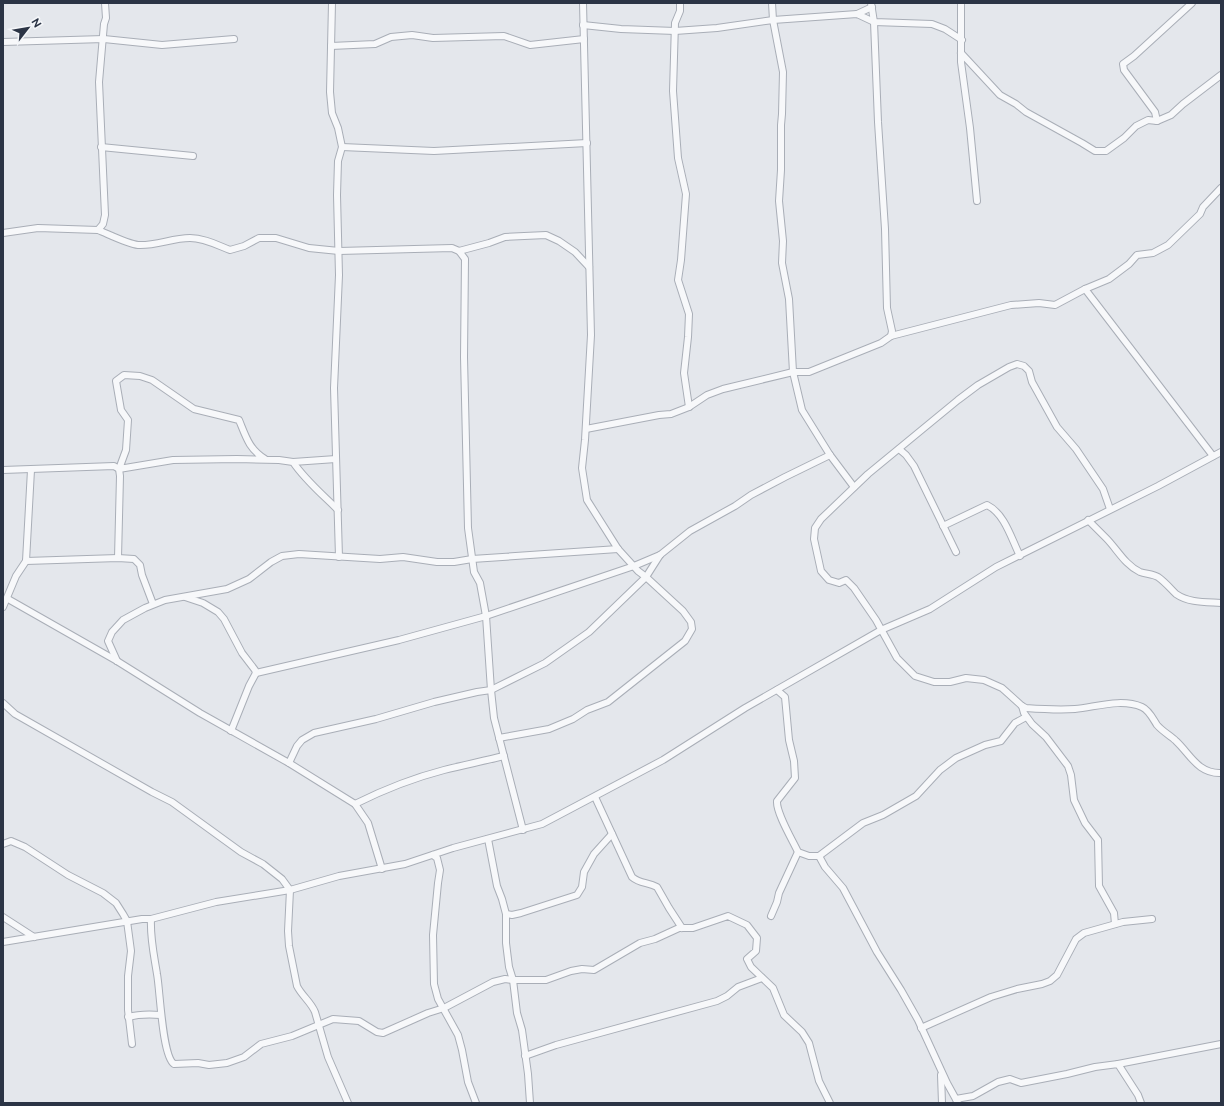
<svg xmlns="http://www.w3.org/2000/svg" width="1224" height="1106" viewBox="0 0 1224 1106" font-family="Raleway,sans-serif">
<rect width="100%" height="100%" fill="#e4e7ec"/>
<g fill="none" stroke-linecap="round" stroke-linejoin="round">
<g stroke="#a9aeb7" stroke-width="8">
<g id="street">
<path d="M332,3l-2,89 2,21 6,15 4,19 -4,14 -1,34 2,80 -5,113 5,169"/>
<path d="M680,3v8l-5,12 -2,68 5,67 8,36 -5,66 -3,20 11,34 -1,23 -4,36 5,34"/>
<path d="M772,3l1,17 10,52 -1,42 -1,11v45l-2,31 4,40 -1,22 7,36 4,73 9,38 28,45 24,32"/>
<path d="M961,3v59l9,66 7,73"/>
<path d="M857,14l15,-7"/>
<path d="M583,25l38,4 54,2 42,-3 56,-8 84,-6 17,8 58,2 13,5 17,11"/>
<path d="M3,42l101,-3 58,6 72,-6"/>
<path d="M331,46l44,-2 16,-7 21,-2 21,3 71,-2 26,9 54,-6"/>
<path d="M961,53l39,42 16,9 10,8 56,31 13,8h11l18,-13 12,-12 12,-6 9,1 14,-6 12,-11 38,-29"/>
<path d="M1157,121l-2,-9 -31,-42 -1,-6 11,-8 58,-53"/>
<path d="M101,147l92,9"/>
<path d="M342,147l92,4 153,-8"/>
<path d="M98,230c10,4 30,14 40,15 18,1 34,-7 52,-7 14,0 27,7 40,12l14,-4 15,-8h17l33,10 30,3 113,-3 7,3 6,8 -1,98 4,171 6,44 6,11 6,33 5,74 3,28 29,112"/>
<path d="M3,233l35,-5 60,2 5,-6 2,-9 -6,-133 5,-58 2,-6 -1,-15"/>
<path d="M459,251l30,-8 16,-6 41,-2 13,6 16,11 14,15"/>
<path d="M1085,289l128,167"/>
<path d="M891,336l120,-31 28,-2 16,2 30,-16 24,-10 20,-15 8,-9 16,-2 15,-8 32,-31 3,-7 18,-19"/>
<path d="M586,429l73,-14 12,-1 18,-7 18,-12 16,-6 70,-17h16l72,-29 10,-7 1,-5 -5,-23 -2,-79 -7,-107 -4,-100 -3,-19"/>
<path d="M899,449l7,6 8,11 42,86"/>
<path d="M265,459c-16,-10 -19,-22 -26,-39l-45,-11 -42,-29 -12,-4 -16,-1 -8,6 5,29 7,10 -2,30 -7,19 54,-9 64,-1 42,1 14,2c12,18 29,32 45,48"/>
<path d="M293,462l43,-3"/>
<path d="M3,470l111,-4 5,3 1,7 -2,82"/>
<path d="M1110,509l-7,-20 -27,-40 -19,-22 -25,-45 -3,-11 -5,-5 -7,-2 -8,3 -31,18 -20,15 -90,74 -47,45 -6,9 -1,11 7,32 8,9 10,3 7,-3 8,8 22,32 21,38 18,18 19,6h16l16,-4 18,2 18,8 20,18 4,2c14,1 36,2 49,1 21,-2 46,-11 67,-2 7,3 11,12 15,18 6,7 13,10 19,16 14,13 22,33 45,32"/>
<path d="M1088,520c6,6 12,12 18,18 11,11 19,27 34,34 6,2 13,2 18,5 7,5 12,11 18,17 13,9 30,8 45,9"/>
<path d="M943,526l44,-21c18,9 24,33 33,51"/>
<path d="M26,561l92,-3 16,1 6,6 2,10 11,29"/>
<path d="M185,597l18,6 15,9 6,7 18,34 13,17 1,3 -7,13 -18,45"/>
<path d="M8,599l109,62 83,52 89,50 66,41 13,19 14,46"/>
<path d="M3,607l13,-31 10,-15 5,-91"/>
<path d="M117,661l-9,-20 4,-9 11,-12 22,-12 20,-8 62,-11 22,-10 22,-17 11,-6 17,-2 81,5 23,-2 34,5h17l18,-3 146,-10"/>
<path d="M256,673l143,-33 87,-24 148,-50 26,-11"/>
<path d="M777,690l8,7 4,43 5,21 1,17 -18,23c-1,12 16,40 21,51l11,4h10l6,11 18,21 34,64 24,38 17,30 29,63 11,20"/>
<path d="M3,703l12,11 137,78 20,10 69,50 22,12 19,15 8,11 -2,41 1,15 8,40c5,10 14,16 18,26l13,45 20,46"/>
<path d="M1022,706l2,7 8,11 14,13 22,29 3,9 3,25 11,23 13,17 1,46 15,27 1,11"/>
<path d="M499,738l50,-9 24,-10 14,-9 21,-8 77,-61 7,-12 -1,-7 -8,-11 -37,-34 -8,-6 -20,-22 -31,-49 -5,-32 3,-28 6,-105 -8,-332"/>
<path d="M289,763l8,-17 5,-6 12,-7 62,-14 58,-17 43,-10 14,-2 54,-27 44,-31 57,-55 14,-22 30,-24 45,-25 16,-11 34,-18 45,-22"/>
<path d="M595,797l37,80c8,7 16,5 25,10l12,21 13,20"/>
<path d="M355,804c28,-14 58,-26 89,-34 20,-5 40,-9 60,-14"/>
<path d="M488,839l9,47 5,13 4,15v29l3,24 4,13 4,33 5,17 6,44 2,29"/>
<path d="M3,844l8,-3 14,6 43,28 35,18 13,10 7,11 4,7 4,30 -3,25v34l4,34"/>
<path d="M433,855l4,3 3,12 -2,13 -5,52 1,49 4,15 20,36 4,15 6,32 8,21"/>
<path d="M819,856l44,-33 20,-8 33,-19 24,-26 16,-12 29,-13 16,-4 14,-18 11,-6"/>
<path d="M506,914l6,1 9,-2 56,-18 5,-8 2,-15 10,-18 18,-20"/>
<path d="M771,916l6,-14 2,-9 19,-41"/>
<path d="M3,917l31,20"/>
<path d="M151,919c-1,19 3,36 6,55 3,15 5,82 17,90l24,-1 11,2 18,-2 17,-6 17,-13 31,-8 41,-17 26,2 18,11 6,1 45,-20 16,-5 49,-26 12,-3 8,1h33l25,-9 11,-2 12,1 46,-27 15,-4 24,-11h14l35,-12 19,9 10,13 -1,13 -9,8 4,8 22,21 11,27 18,17 7,11 10,38 11,22"/>
<path d="M3,942l139,-23h9l65,-17 74,-12 49,-14 66,-12 48,-16 89,-24 121,-64 82,-52 136,-78 49,-21 66,-42 162,-81 63,-34"/>
<path d="M128,1017c11,-3 22,-3 33,-2"/>
<path d="M921,1028l70,-31 26,-8 25,-5 8,-3 7,-6 19,-36 8,-6 39,-11 29,-3"/>
<path d="M525,1056l31,-11 161,-44 10,-5 11,-9 24,-9"/>
<path d="M1118,1064l103,-20"/>
<path d="M941,1075l1,28"/>
<path d="M956,1099l17,-3 25,-14 12,-3 11,4 46,-9 28,-7 23,-3 20,31 3,8"/>
</g>
</g>
<use href="#street" stroke="#f7f8fa" stroke-width="6"/>
</g>
<rect width="1224" height="1106" fill="none" stroke="#2b3445" stroke-width="8"/>
<g transform="translate(28 28) rotate(59)" stroke="#f4f6f9" stroke-width="3" paint-order="stroke">
<path d="M0-3L7 15L0 10L-7 15Z" fill="#2b3445"/>
<text y="-6" font-size="11" font-weight="bold" text-anchor="middle" fill="#2b3445">N</text>
</g>
</svg>
